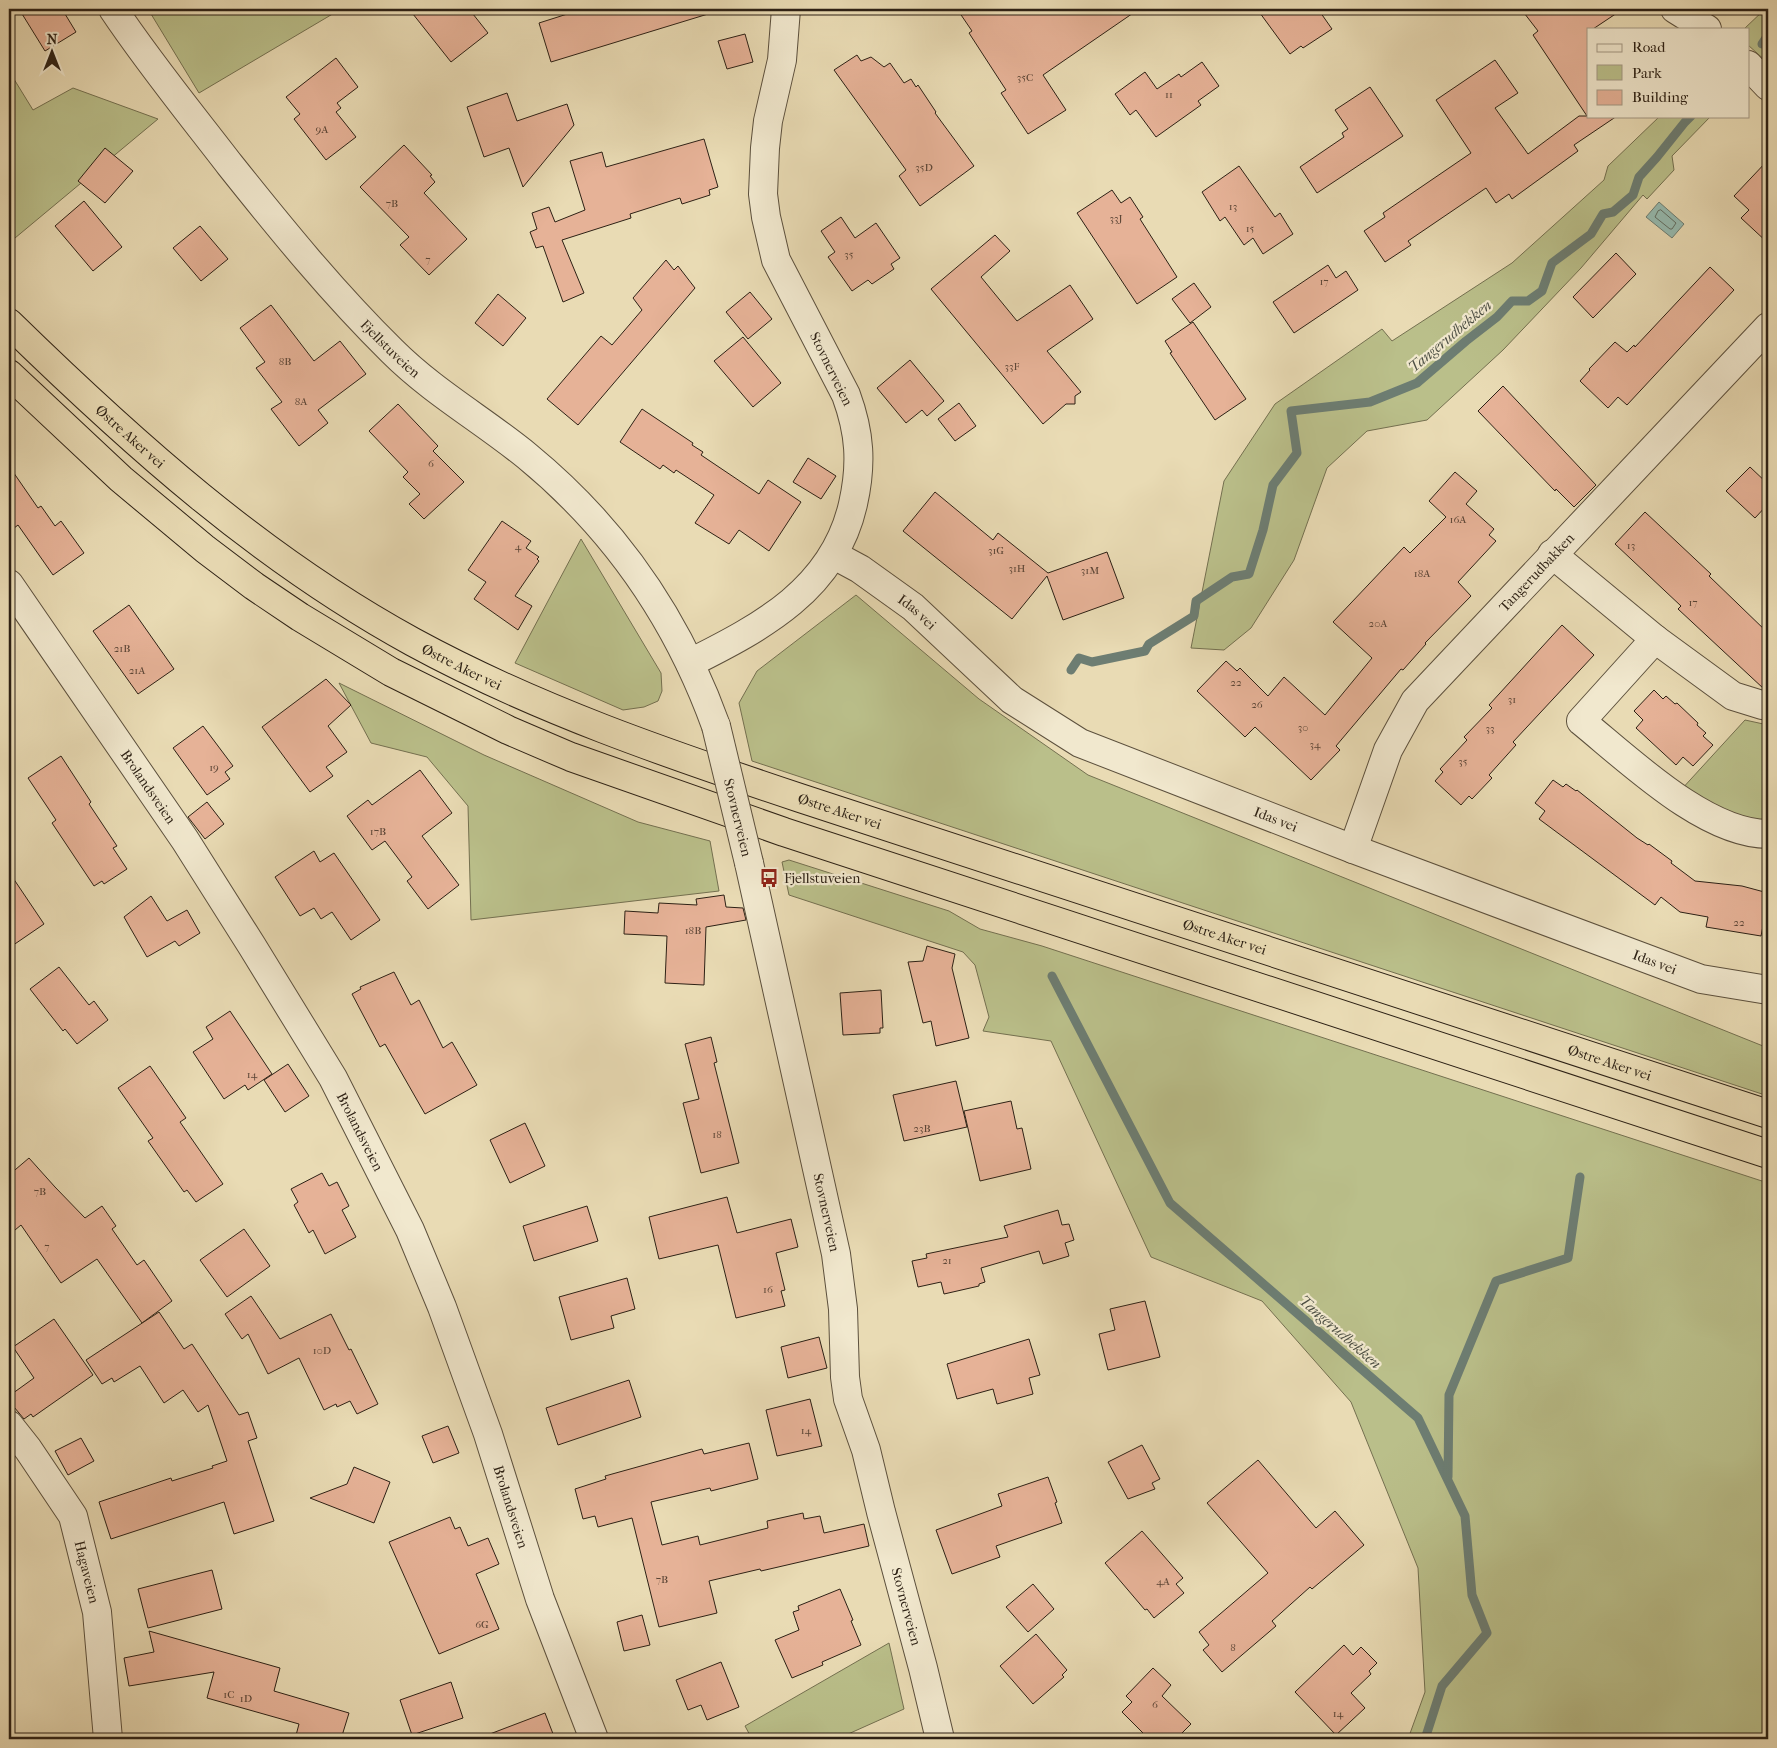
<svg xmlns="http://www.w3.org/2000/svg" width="1777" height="1748" viewBox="0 0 1777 1748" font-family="'IM FELL French Canon',serif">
<rect width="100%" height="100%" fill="#e9dbb4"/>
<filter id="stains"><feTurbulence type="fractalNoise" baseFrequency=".004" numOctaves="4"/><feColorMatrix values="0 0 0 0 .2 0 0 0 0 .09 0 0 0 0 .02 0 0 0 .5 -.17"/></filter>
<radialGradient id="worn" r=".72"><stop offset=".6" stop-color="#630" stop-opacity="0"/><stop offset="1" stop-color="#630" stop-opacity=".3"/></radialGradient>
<g fill="#babf8a" stroke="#747050">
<path d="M148,9h193l-142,84z"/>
<path d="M1765,9h3v54l-20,-18v-16h-4z"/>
<path d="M9,71l24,39 40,-22 85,31 -149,124z"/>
<path d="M1660,116h51l-39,40 2,14 -27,29 -4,-4 -62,73 -78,82 -76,70 -60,11 -40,37 -33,92 -43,68 -27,22 -33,-2 33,-167 51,-77 107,-75 10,12 120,-78 92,-83 4,-14z"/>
<path d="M581,539l80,134 1,18 -4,10 -14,6 -21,3 -108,-47z"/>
<path d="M856,595l123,104 109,76 680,273v48l-1016,-335 -13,-58 18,-32z"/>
<path d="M339,683l145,72 154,67 72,19 9,50 -248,29 -3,-114 -41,-49 -56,-14z"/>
<path d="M1745,720l23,5v101l-13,-1 -75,-34z"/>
<path d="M789,860l160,51 31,18 62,17 726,237v556h-360l17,-47 -7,-124 -67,-166 -89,-101 -111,-44 -100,-216 -68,-10 6,-14 -14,-52 -12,-13 -174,-57 -7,-33z"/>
<path d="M889,1643l15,66 -67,30h-85l-7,-13z"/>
</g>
<path fill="#97bbb0" stroke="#6d7d72" d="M1659,202l25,22 -12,14 -26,-21z"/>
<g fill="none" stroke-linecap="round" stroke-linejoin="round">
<path stroke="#626e62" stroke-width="1" d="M1661,210l15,13 -4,6h-2l-15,-12 3,-6z"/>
<g stroke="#6d7d72" stroke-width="9">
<path d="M1762,44l6,-9"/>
<path d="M1071,670l8,-12 13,4 53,-11 4,-7 45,-28 2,-15 36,-24 17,-3 14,-44 10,-45 24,-32 -6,-42 79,-9 47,-19 49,-42 31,-24 15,-16h16l14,-10 10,-28 39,-29 12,-20 10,-2 20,-17 6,-18 18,-20 28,-35 6,-6"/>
<path d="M1052,976l118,227 248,215 47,98 7,79 15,38 -45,53 -17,53"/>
<path d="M1448,1477l1,-82 47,-114 72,-23 12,-81"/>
</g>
</g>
<g fill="#e6b297" stroke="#2d2115">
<path d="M19,9h43l14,23 -31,19z"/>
<path d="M409,9h60l19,24 -37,29z"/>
<path d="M583,9h124l1,5 -157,48 -12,-39z"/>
<path d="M957,9h182l-96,66 23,35 -38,24 -27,-41 5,-3 -37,-57 3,-2z"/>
<path d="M1257,9h61l14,20 -29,19 -2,-2 -11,8z"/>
<path d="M1521,9h102l-30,20h-5v87h29l-43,29 4,6 -66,48 -3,-5 -13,9 -10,-15 -78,53 3,4 -26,17 -21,-31 21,-14 -2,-4 88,-60 -35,-53 59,-40 23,33 -23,15 33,46 51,-38h8l-54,-81 5,-4z"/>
<path d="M745,34l8,28 -26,7 -9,-28z"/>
<path d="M857,55l4,6 10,-4 13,10 6,-4 14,20 7,-4 5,8 2,-2 18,27 -1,1 39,53 -54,40 -21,-30 7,-6 -72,-100z"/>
<path d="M336,58l22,29 -21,16 4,5 -5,4 20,25 -30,23 -32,-41 6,-5 -14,-17z"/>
<path d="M1202,62l17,24 -21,15 3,4 -45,32 -20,-27 -6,5 -15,-21 30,-22 12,17 22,-15 2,3z"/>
<path d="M1370,87l33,49 -86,57 -17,-26 44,-30 -2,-4 6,-4 -13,-19z"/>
<path d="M507,93l10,28 50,-17 7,21 -51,62 -14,-39 -25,9 -17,-50z"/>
<path d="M704,139l14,48 -9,3 1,5 -28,9 -2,-6 -50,16 1,4 -69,22 22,53 -21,9 -20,-56 -7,2 -6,-16 7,-3 -5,-16 17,-6 6,15 30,-12 -15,-49 32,-9 4,15z"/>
<path d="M404,145l28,30 -2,1 5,6 -11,11 43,46 -38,36 -29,-30 9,-8 -49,-50z"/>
<path d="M105,148l28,23 -28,32 -27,-22z"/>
<path d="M1768,160v83l-27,-25 8,-8 -15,-14z"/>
<path d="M1239,166l36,51 5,-4 13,21 -30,20 -10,-16 -9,7 -19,-28 -5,4 -18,-29z"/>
<path d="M1112,190l9,13 9,-6 13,20 -3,2 37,58 -40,27 -60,-91z"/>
<path d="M84,201l38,46 -29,24 -38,-45z"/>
<path d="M841,217l14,21 21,-15 24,35 -9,6 3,5 -22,15 -4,-4 -16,11 -24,-34 7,-5 -14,-21z"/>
<path d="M200,226l28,33 -27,22 -28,-33z"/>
<path d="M995,235l15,16 -29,26 36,44 53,-36 23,34 -46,32 34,41 -6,4v8h-9l-23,20 -112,-135z"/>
<path d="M1616,253l20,21 -43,44 -20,-21z"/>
<path d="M666,260l8,10 4,-4 17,22 -117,137 -31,-26 54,-63 11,9 30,-35 -9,-12z"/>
<path d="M1328,265l8,13 10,-7 12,19 -64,43 -21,-31z"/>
<path d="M1710,267l24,23 -107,115 -9,-8 -10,11 -28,-27 10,-11 -1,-1 26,-27 12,10 7,-7 1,2z"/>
<path d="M1194,283l17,24 -21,16 -18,-24z"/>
<path d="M750,292l22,27 -24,20 -22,-27z"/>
<path d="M498,294l28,24 -23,28 -28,-23z"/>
<path d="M271,305l43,56 26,-20 26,33 -48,36 10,13 -29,23 -28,-37 11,-7 -26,-34 9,-6 -25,-34z"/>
<path d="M1193,322l53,77 -31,21 -45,-67 2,-1 -7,-11z"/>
<path d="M743,337l38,46 -28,24 -39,-46z"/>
<path d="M910,360l34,41 -17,15 -5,-6 -16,13 -29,-35z"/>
<path d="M1503,386l93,99 -22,22 -18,-18 -1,2 -77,-80z"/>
<path d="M959,403l17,23 -21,15 -17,-22z"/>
<path d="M398,404l40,42 -5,5 31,31 -40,37 -15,-15 11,-10 -17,-17 5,-5 -39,-41z"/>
<path d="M642,409l51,34 -1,2 11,7 -2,3 58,39 9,-14 33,22 -32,49 -30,-21 -10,14 -34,-21 19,-28 -38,-25 -2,3 -11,-8 -3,4 -40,-27z"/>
<path d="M808,458l28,18 -15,23 -28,-17z"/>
<path d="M9,466l29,42 3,-2 14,20 6,-5 23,32 -31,22 -35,-50 -9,7z"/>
<path d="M1750,467l18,17v20l-13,14 -29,-27z"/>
<path d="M1455,472l22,19 -11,13 28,25 -5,6 7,6 -38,41 13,14 -46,47 1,1 -23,26 -2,-1 -65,77 4,4 -29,30 -56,-53 -10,10 -48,-46 29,-30 11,10 3,-3 28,28 16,-19 41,38 47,-57 -39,-36 71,-75 6,6 36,-36 -17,-16z"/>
<path d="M935,492l58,48 5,-7 50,40 59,-21 17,46 -61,22 -16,-44 -35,43 -109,-88z"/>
<path d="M1645,512l66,62 -2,2 59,57v57l-4,-1 -86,-80 3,-3 -66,-62z"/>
<path d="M502,521l29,20 -5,7 13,9 -2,2 2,2 -24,35 17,10 -14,24 -44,-31 12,-17 -18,-12z"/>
<path d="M129,605l45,64 -36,25 -45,-63z"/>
<path d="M1562,625l32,30 -81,87 3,3 -27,30 3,3 -20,21 -3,-3 -8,9 -26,-24 8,-9 -3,-3 27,-29 -3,-3 28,-29 -3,-3z"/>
<path d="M326,679l25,26 -23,21 19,26 -21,15 7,9 -23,16 -48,-65z"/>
<path d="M1654,690l9,9 3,-3 9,8 2,-1 21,20 -1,2 9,8 -3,3 10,9 -20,21 -10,-9 -7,8 -40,-37 7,-8 -9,-9z"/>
<path d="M203,726l30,40 -8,6 5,7 -23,16 -34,-47z"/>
<path d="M61,756l30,46 -2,2 28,42 -4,2 14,21 -23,15 -2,-3 -8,5 -42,-63 4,-3 -28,-42z"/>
<path d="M420,770l32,43 -30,23 37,49 -31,24 -21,-28 5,-4 -27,-36 -13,9 -25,-34 21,-16 4,5z"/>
<path d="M1553,780l10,7 3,-3 10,7 1,-1 60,48 11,7 1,-1 23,17 -1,2 24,18 47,5 26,7v34l-5,-1 -2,10 -55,-9 2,-10 -28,-5 -19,-15 -6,8 -116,-86 6,-8 -10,-8z"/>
<path d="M207,802l17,22 -19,15 -17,-22z"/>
<path d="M314,851l6,11 14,-9 46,67 -29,20 -19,-28 -11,7 -7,-11 -14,8 -25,-39z"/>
<path d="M9,872l35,52 -35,24z"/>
<path d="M724,895l2,12 17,1 3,12 -40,7 -2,58 -39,-2 2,-47 -43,-2 1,-23 33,2 1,-10 38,2 -1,-6z"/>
<path d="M151,896l16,25 20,-11 13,23 -21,13 -4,-5 -28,16 -23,-40z"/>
<path d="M927,946l28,8 -3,14 17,70 -33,8 -5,-25 -8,2 -15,-61 15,-1z"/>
<path d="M59,967l30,38 5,-4 14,19 -31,24 -12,-15 -2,2 -33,-42z"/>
<path d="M394,972l17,33 8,-5 24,48 9,-6 25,43 -52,29 -40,-70 -5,3 -28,-53 9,-5 -1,-2z"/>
<path d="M881,990l2,38h-3v5l-37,2 -3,-42z"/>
<path d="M230,1011l42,63 -24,16 -3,-5 -21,14 -31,-47 20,-13 -7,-12z"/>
<path d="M711,1037l6,25 -3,1 25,100 -38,10 -18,-70 16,-4 -14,-55z"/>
<path d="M288,1064l21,32 -24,16 -21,-32z"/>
<path d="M150,1066l36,52 -6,4 43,62 -27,18 -9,-12 -3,2 -36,-51 5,-3 -35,-50z"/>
<path d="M956,1081l11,46 -63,14 -11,-46z"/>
<path d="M1011,1101l6,28 5,-1 9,41 -51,12 -16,-70z"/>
<path d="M525,1123l20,43 -35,17 -20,-43z"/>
<path d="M29,1158l26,29 30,31 17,-12 14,20 -4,3 25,36 7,-5 28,41 -30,22 -45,-64 -36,24 -40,-58 -12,10v-60z"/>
<path d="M322,1173l7,13 8,-4 12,24 -7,4 14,27 -31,17 -12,-24 -4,3 -15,-28 4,-3 -7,-13z"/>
<path d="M727,1197l10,36 54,-14 7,28 -22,6 9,37 -4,1 4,15 -49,12 -18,-73 -59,14 -10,-42z"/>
<path d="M587,1206l11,35 -64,20 -11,-35z"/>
<path d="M1058,1210l4,15 7,-1 5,16 -9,3 4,13 -26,8 -4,-13 -58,17 4,14 -6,2v2l-35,8 -3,-12 -23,5 -6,-26 15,-3 -1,-4 82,-17 -4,-11z"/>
<path d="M244,1229l26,37 -43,31 -27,-37z"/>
<path d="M627,1278l8,31 -24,7 3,12 -43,12 -12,-43z"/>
<path d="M251,1296l29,43 51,-25 18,36 2,-1 27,55 -21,10 -7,-13 -13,6 -1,-3 -12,6 -25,-52 -31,16 -20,-40 -6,5 -17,-25z"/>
<path d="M1145,1301l15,56 -52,13 -9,-36 16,-4 -5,-21z"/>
<path d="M159,1312l25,37 8,-5 47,71 9,-3 9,26 -9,3 26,80 -40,13 -10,-32 -113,37 -12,-37 72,-24 1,3 41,-13 -1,-2 15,-5 -19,-56 -10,7 -15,-22 -19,13 -24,-37 -26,16 -2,-4 -10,6 -16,-24z"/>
<path d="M54,1319l39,56 -60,42 -2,-3 -7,5 -15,-18v-5l25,-18 -21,-31z"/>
<path d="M819,1337l8,31 -39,10 -7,-31z"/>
<path d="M1029,1339l11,36 -11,3 4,16 -36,10 -4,-15 -36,10 -10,-35z"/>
<path d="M629,1380l12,37 -83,28 -12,-37z"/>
<path d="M810,1399l12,47 -45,10 -11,-46z"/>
<path d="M448,1426l11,27 -26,10 -11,-27z"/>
<path d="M81,1438l13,23 -26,14 -13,-24z"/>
<path d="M749,1443l9,36 -47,12 -1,-3 -59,14 11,43 36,-9 2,9 68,-17 -1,-7 36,-8 1,6 16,-3 4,17 40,-9 5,22 -108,25 -1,-2 -51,12 8,32 -58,14 -27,-109 -34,9 -3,-11 -12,3 -8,-30 31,-10 -1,-3 97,-27 2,5z"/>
<path d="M1142,1445l18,34 -8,4 3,6 -27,10 -20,-37z"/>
<path d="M1258,1460l58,68 19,-17 29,34 -52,44 -2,-2 -38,34 4,5 -54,46 -19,-22 6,-5 -10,-13 69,-59 -61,-70z"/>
<path d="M354,1467l36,15 -16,41 -64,-25 37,-14z"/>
<path d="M1048,1477l9,25 -2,1 7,20 -66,23 4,11 -48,17 -16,-44 66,-24 -4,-12z"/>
<path d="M450,1517l5,12 5,-2 8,19 20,-8 11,26 -23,10 23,55 -60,25 -50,-112z"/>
<path d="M1142,1531l41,47 -7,6 8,9 -30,25 -7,-9 -2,1 -40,-47z"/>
<path d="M212,1570l10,39 -74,19 -10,-39z"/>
<path d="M1033,1584l21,25 -26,23 -22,-25z"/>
<path d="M840,1589l13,31 -2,1 10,24 -39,17 1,3 -31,13 -17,-38 24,-10 -6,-18 6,-2 -1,-4z"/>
<path d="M642,1615l8,30 -26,6 -7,-29z"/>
<path d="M149,1631l131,37 -6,23 75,22 -8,26h-46l4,-15 -92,-26 7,-26 -85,14 -5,-28 30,-6z"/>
<path d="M1036,1634l31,36 -5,5 2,2 -31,27 -33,-38z"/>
<path d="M1344,1645l9,10 8,-8 16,16 -8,8 2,3 -20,19 14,15 -29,27 -41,-43z"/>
<path d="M721,1662l18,45 -32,13 -6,-15 -13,5 -12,-30z"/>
<path d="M1153,1668l18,17 -9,11 29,28 -15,15h-27l-27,-27 10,-10 -6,-6z"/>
<path d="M451,1682l12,36 -51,17 -12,-35z"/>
<path d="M545,1713l10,26h-72l-1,-2z"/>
</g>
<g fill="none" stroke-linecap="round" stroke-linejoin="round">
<g stroke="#5c503d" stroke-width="30">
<g id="minor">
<path id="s1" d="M113,9c36,54 77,104 117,156 51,64 103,128 162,186 41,41 91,69 135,105 89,73 150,162 189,270"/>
<path d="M1675,9l32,20"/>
<path d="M1748,65l20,21"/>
<path d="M1552,554l103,85 78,57 29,9 6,1"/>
<path id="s2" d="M834,555l26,14 53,38 99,93 68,43 273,106 348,130 67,11"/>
<path id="s3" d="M9,584l176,256 67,106 81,132 77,152 32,77 46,127 52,165 54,140"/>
<path d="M1655,639l-74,82c48,39 124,113 187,113"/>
<path d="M690,663c72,-36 144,-74 163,-159 9,-40 7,-71 -7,-109l-70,-135 -10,-43 -3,-23 2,-46 3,-27 14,-61 4,-51"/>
<path id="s4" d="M1353,849l35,-99 27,-49 353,-374"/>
<path id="s5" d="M749,863l87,391 7,55 2,68 3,22 18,51 15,62 42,156 17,71"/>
<path id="s6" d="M9,1425l19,24 45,67 24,96 11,127"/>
</g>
</g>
<g stroke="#2d2115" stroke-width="30">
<g id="highway">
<path id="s7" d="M9,323c123,120 252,236 404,319 123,67 255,112 387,156l968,316"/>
<path d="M9,374l112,105 84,70 49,37 46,31 91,55 117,58 63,27 213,75 984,322"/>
</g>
</g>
<use href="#minor" stroke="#f1e8ce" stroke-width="28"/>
<use href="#highway" stroke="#e9dbb4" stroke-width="28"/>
<g stroke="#5c503d" stroke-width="30" stroke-linecap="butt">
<g id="minor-bridge">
<path id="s8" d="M716,726l33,137"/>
</g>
</g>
<use href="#minor-bridge" stroke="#f1e8ce" stroke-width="28"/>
</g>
<defs>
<g id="bus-bare" transform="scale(1.5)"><path d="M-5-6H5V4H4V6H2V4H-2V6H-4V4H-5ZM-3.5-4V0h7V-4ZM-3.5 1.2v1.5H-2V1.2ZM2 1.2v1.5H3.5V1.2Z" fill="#8f2418" stroke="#f1e8ce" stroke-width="2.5" paint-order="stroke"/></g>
</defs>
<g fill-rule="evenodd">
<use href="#bus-bare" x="769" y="878"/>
</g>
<g text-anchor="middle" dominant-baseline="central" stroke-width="4.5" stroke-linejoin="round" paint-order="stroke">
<g font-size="11" fill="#5b4536">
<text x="1025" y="77">35C</text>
<text x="1169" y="94">11</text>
<text x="322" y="129">9A</text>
<text x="924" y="167">35D</text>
<text x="392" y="203">7B</text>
<text x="1233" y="206">13</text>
<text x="1116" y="218">33J</text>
<text x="1250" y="228">15</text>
<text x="849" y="254">35</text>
<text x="428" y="259">7</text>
<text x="1324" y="281">17</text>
<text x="285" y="361">8B</text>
<text x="1012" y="366">33F</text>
<text x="301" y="401">8A</text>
<text x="431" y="463">6</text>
<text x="1458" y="519">16A</text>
<text x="1631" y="545">13</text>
<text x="518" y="546">4</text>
<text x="996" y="550">31G</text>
<text x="1017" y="568">31H</text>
<text x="1090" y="570">31M</text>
<text x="1422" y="573">18A</text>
<text x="1693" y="602">17</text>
<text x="1378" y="623">20A</text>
<text x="122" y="648">21B</text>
<text x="137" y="670">21A</text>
<text x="1236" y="682">22</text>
<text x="1512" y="699">31</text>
<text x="1257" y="704">26</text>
<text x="1303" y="727">30</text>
<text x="1490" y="728">33</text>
<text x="1315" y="744">34</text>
<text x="1463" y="761">35</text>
<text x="214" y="767">19</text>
<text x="378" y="831">17B</text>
<text x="1739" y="922">22</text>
<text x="693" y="930">18B</text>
<text x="252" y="1074">14</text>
<text x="922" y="1128">23B</text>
<text x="717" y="1134">18</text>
<text x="40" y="1191">7B</text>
<text x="47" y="1246">7</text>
<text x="947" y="1260">21</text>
<text x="768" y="1289">16</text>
<text x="322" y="1350">10D</text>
<text x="806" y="1430">14</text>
<text x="662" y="1579">7B</text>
<text x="1163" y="1581">4A</text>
<text x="482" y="1624">6G</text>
<text x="1233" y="1647">8</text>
<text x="229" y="1694">1C</text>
<text x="246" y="1698">1D</text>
<text x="1155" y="1704">6</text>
<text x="1338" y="1713">14</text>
</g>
<g font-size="14" fill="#2d2115" stroke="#f1e8ce">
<text stroke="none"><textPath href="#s1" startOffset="439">Fjellstuveien</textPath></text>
<text transform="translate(831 369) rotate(64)">Stovnerveien</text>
<text stroke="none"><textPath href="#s7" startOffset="166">Østre Aker vei</textPath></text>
<text stroke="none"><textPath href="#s4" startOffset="338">Tangerudbakken</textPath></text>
<text stroke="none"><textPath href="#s2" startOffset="101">Idas vei</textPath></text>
<text stroke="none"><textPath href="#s7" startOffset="571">Østre Aker vei</textPath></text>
<text stroke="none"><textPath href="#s3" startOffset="246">Brolandsveien</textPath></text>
<text stroke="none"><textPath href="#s7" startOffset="976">Østre Aker vei</textPath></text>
<text stroke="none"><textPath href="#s8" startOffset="94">Stovnerveien</textPath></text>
<text stroke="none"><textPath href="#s2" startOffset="521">Idas vei</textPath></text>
<text stroke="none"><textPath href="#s7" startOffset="1381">Østre Aker vei</textPath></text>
<text stroke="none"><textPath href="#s2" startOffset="926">Idas vei</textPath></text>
<text stroke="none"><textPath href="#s7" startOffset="1786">Østre Aker vei</textPath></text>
<text stroke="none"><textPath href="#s3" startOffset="651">Brolandsveien</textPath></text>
<text stroke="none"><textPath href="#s5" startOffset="358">Stovnerveien</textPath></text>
<text stroke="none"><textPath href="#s3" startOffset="1056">Brolandsveien</textPath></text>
<text stroke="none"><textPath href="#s6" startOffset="169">Hagaveien</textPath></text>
<text stroke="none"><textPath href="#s5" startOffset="762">Stovnerveien</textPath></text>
</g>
<g font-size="14" fill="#2d2115" stroke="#f1e8ce" text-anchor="start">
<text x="784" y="878">Fjellstuveien</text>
</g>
<g font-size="15" font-style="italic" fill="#4d4f44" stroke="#f1e8ce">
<text transform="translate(1450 336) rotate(-40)">Tangerudbekken</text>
<text transform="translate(1340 1332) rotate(41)">Tangerudbekken</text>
</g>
</g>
<rect width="1777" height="1748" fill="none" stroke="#e9dbb4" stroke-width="30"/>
<rect x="10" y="10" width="1757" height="1728" fill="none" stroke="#2d2115" stroke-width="2.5"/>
<rect x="15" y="15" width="1747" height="1718" fill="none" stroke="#2d2115"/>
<rect x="1587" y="28" width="162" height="90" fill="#f1e8ce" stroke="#a39884"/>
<rect x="1597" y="44" width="25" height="8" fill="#f1e8ce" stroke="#a39884"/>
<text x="1632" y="52" font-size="15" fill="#2d2115">Road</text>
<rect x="1597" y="65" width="25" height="15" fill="#babf8a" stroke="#a39884"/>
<text x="1632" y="78" font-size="15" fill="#2d2115">Park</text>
<rect x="1597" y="90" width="25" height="15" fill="#e6b297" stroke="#a39884"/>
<text x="1632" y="102" font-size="15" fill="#2d2115">Building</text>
<g transform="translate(52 52)" stroke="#f1e8ce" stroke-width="4" paint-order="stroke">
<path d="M0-4L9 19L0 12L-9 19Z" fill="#2d2115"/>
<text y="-8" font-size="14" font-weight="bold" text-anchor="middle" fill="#2d2115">N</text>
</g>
<rect width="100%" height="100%" filter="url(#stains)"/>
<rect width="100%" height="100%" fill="url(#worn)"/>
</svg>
